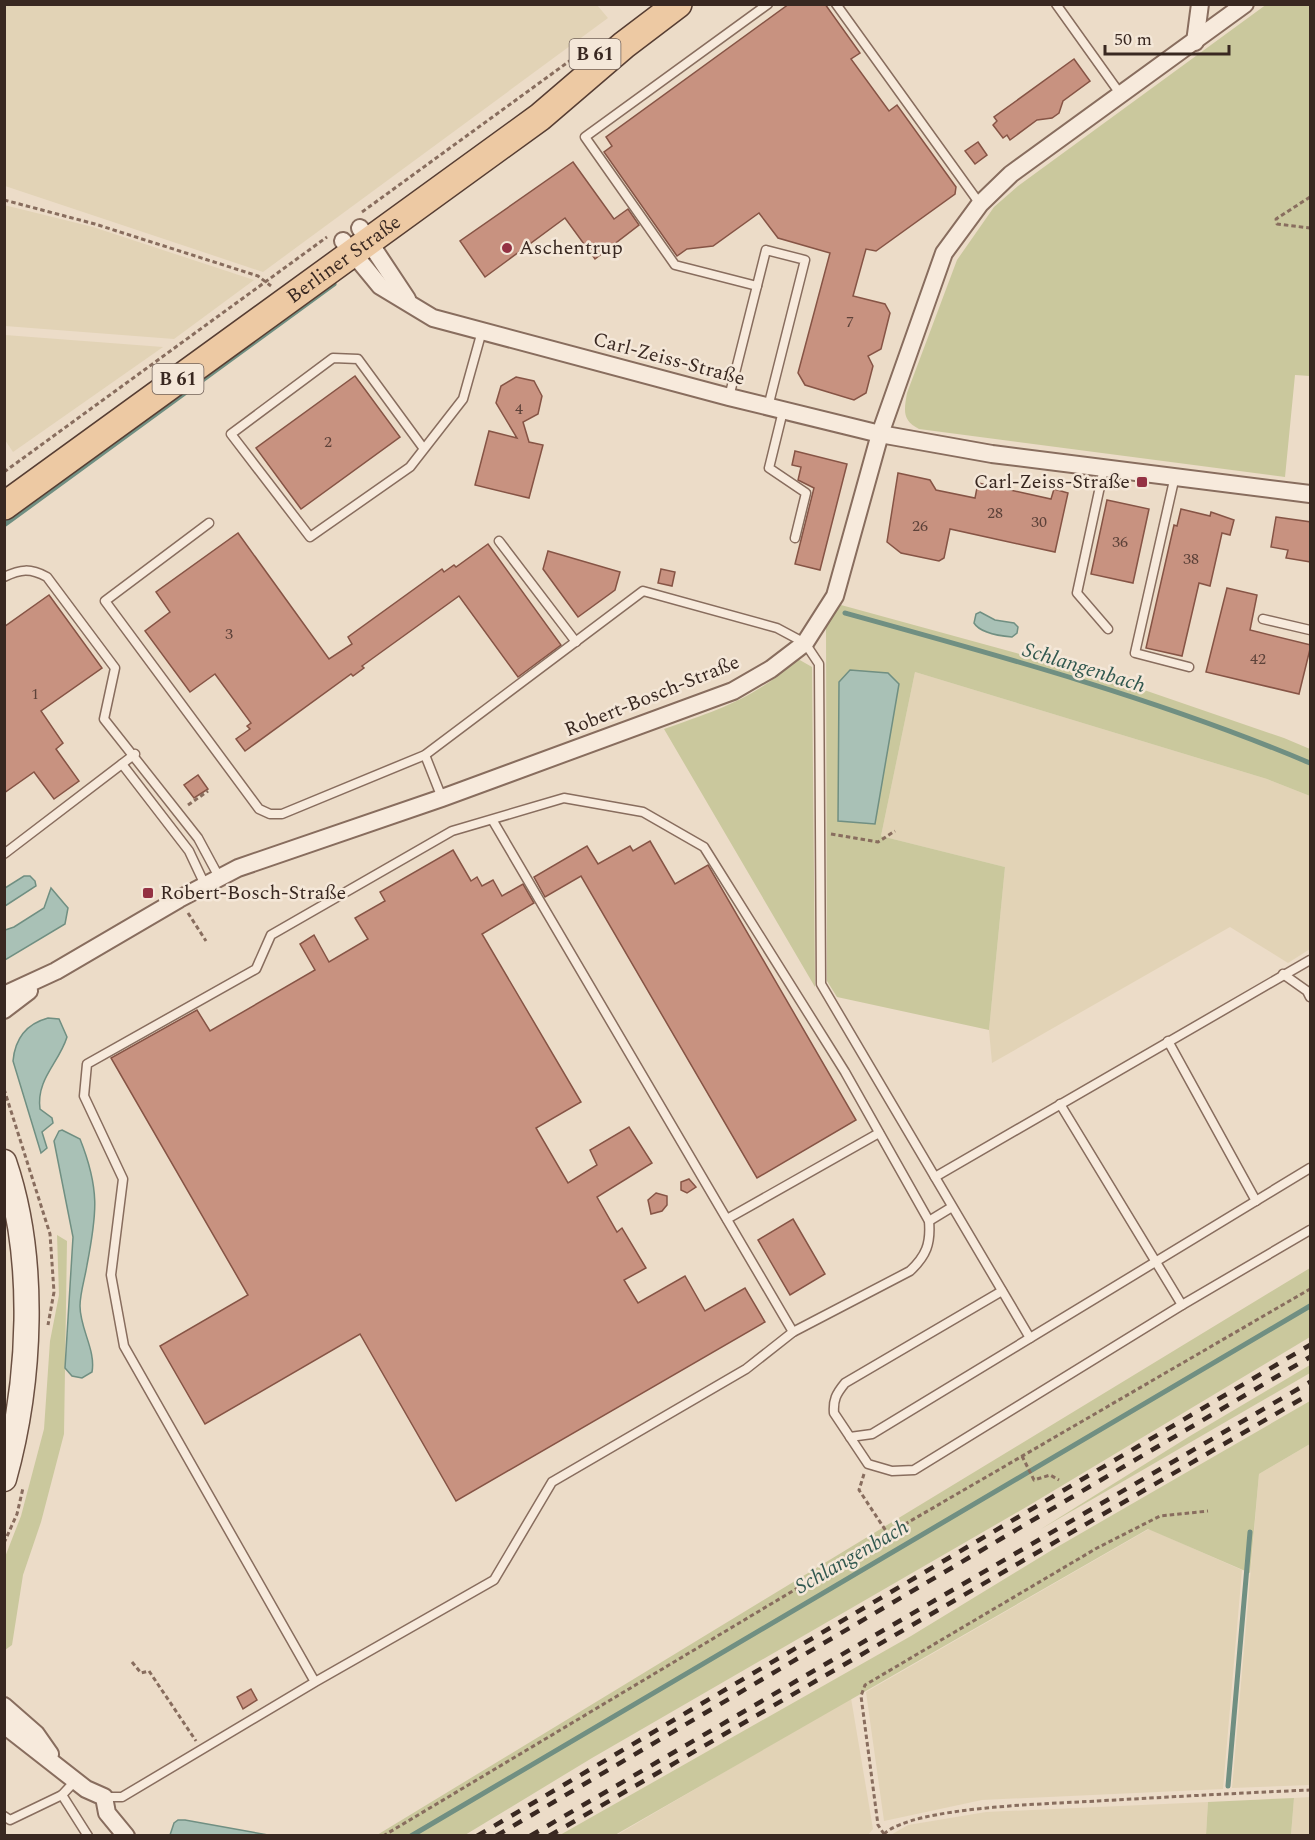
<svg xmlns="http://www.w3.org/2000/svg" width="1315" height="1840" viewBox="0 0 1315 1840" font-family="Spectral,serif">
<rect width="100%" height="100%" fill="#ecdcc8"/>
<g fill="#e2d3b6">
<path d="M597,5l11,13 -345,254 -258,-86v-181z"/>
<path d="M4,205l89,22 161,53 -80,59 -169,-13z"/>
<path d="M5,335l158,12 -150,105 -8,-12z"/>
<path d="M915,672l352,107 43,17v153l-22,14 -58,-36 -238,136 -3,-33 16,-163 -124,-31z"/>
<path d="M1310,1444v341l-78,3 27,-314z"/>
<path d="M1149,1529l93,41 -19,219 -241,11 -98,21 -18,-129z"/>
<path d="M851,1698l22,131 -5,6 -253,1z"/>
<path d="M1310,1797v38h-19l3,-37z"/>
<path d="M1208,1802l-2,33 -317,1 19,-11 78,-13z"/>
</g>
<g fill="#cac89d">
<path d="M1267,4l43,1v371l-15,-1 -10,102 -366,-48c-17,-9 -15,-18 -12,-36l50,-133 37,-53 24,-21z"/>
<path d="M841,605l277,76 166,57 26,11v47l-43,-17 -352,-107 -34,164 124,31 -16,163 -152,-33 -10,-16 -1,-355z"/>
<path d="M798,659l14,8 3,320 -151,-258c54,-19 90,-30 134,-70z"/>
<path d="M57,1235l10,6 -3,193 -23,88 -18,53 -11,70 -7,5v-93l16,-41 23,-87 6,-88 9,-46z"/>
<path d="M1310,1268v69l-282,169 -436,252 -127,77h-88z"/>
<path d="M1310,1365v8l-269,156 149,-93z"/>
<path d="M1310,1401v43l-51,30 -9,99 -102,-44 -533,306h-55l351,-199 141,-86z"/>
<path d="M1294,1798l-3,37h-85l2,-33z"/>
</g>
<g fill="#a9c1b6" stroke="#708f82" stroke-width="1.5">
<path d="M980,612l15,8 19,3 4,4 -1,6 -5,4c-11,-1 -32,-4 -38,-14l2,-9z"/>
<path d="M850,670l38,3 11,11 -24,140 -37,-3 1,-139z"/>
<path d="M24,876h6l5,5 1,5 -31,20v-18z"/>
<path d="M51,888l17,20 -3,16 -60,36v-30l9,-3 30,-19z"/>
<path d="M48,1018l11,1 8,18c-8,26 -31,42 -27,72l12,9 1,5 -11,9 5,16 -6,5 -28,-92c2,-22 13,-37 35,-43z"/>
<path d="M62,1130l18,9c20,50 17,74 7,126 -2,13 -7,28 -7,41 0,23 16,44 12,66l-10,6 -10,-2 -7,-8 8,-131 -19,-96 5,-10z"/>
<path d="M178,1820h7l83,15h-98l4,-12z"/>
</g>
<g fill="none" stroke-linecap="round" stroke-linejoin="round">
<g stroke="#708f82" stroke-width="5">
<path d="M4,525l330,-241"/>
<path d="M845,613c156,43 316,87 465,150"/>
<path d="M1228,1786l22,-254"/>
<path d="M411,1836l899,-530"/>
</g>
</g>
<g fill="#c89280" stroke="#865445" stroke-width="1.5">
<path d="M789,4h36l35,49 -9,6 38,52 8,-6 59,82 -1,7 -79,57 -10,-2 -13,47 32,8 5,9 -9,36 -13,7 5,10 -7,27 -12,7 -49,-15 -7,-12 32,-120 -52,-15 -19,-25 -46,33 -26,3 -10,7 -73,-104 8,-6 -6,-9z"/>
<path d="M1074,59l16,22 -27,20 -4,12 -7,5 -15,2 -27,20 -3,-5 -4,3 -10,-13 4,-4 -3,-4z"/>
<path d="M978,142l9,13 -12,9 -10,-13z"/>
<path d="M573,162l41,57 14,-10 11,16 -44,34 -30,-41 -80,59 -25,-36z"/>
<path d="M355,376l45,61 -99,72 -45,-61z"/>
<path d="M516,377l18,4 8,15 -4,18 -15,8 6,20 14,3 -14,53 -54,-13 14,-54 28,7 -21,-35 5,-17z"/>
<path d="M795,451l52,13 -27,106 -25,-6 19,-76 -16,-8 3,-13 -9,-2z"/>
<path d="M898,473l32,7 6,10 39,8 3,-15 73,16 3,-10 14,4 -13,59 -105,-23 -6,29 -5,3 -38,-8 -14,-11z"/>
<path d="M1107,500l42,9 -16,74 -42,-9z"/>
<path d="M1181,509l29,7 1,-4 23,8 -4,15 -8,-2 -12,53 -11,-3 -17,73 -36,-8 28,-123 3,1z"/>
<path d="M1276,517l35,5v40l-25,-4 2,-8 -17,-3z"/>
<path d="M238,533l91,126 23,-15 -4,-7 94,-68 2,3 10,-7 2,2 32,-23 73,101 -43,32 -59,-81 -97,70 2,2 -11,8 -2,-2 -106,77 -9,-12 14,-10 -3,-3 4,-3 -36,-49 -25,18 -45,-61 25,-19 -14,-20z"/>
<path d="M548,551l72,21 -5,18 -37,27 -35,-48z"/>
<path d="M661,569l14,3 -3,14 -14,-3z"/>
<path d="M1227,588l30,7 -7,35 61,15 -12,49 -93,-22z"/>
<path d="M49,595l53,73 -61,43 22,32 -7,6 23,32 -25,18 -20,-27 -30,21v-166z"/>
<path d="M198,775l10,14 -14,9 -10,-13z"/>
<path d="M650,841l25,43 33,-19 148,255 -99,58 -176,-302 -36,21 -11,-20 53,-31 11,18 32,-18 3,5z"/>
<path d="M453,850l18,31 6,-4 5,9 11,-6 9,16 21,-12 11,19 -52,31 99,168 -45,26 32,55 29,-18 -7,-15 39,-23 23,36 -55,34 20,35 5,-4 24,40 -22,12 14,23 47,-27 20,35 40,-23 20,34 -309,179 -96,-167 -155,90 -45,-78 88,-51 -137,-237 86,-48 13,21 105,-61 -15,-26 14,-9 15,27 39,-23 -13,-21 30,-17 -5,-9z"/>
<path d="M689,1179l7,8 -9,6 -6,-3v-8z"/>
<path d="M656,1193l11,3v9l-5,6 -11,3 -3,-14z"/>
<path d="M793,1219l32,55 -35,21 -32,-55z"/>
<path d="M251,1689l6,11 -14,9 -6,-12z"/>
</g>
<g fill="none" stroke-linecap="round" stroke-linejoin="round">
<g stroke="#886d5e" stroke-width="11">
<g id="lane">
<path d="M836,4l144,200"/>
<path d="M1056,4l65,91"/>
<path d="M757,286l-82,-21 -90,-128 183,-133"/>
<path d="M729,397l37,-147 39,10 -37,147"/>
<path d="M783,411l-14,57 37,25 -11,45"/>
<path d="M424,449l-66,-90 -25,-1 -102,76 79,103 100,-70 53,-68 19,-68"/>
<path d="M1104,468l-27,125 31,36"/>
<path d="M1175,476l-40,177 54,14"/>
<path d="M209,523l-104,78 154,208 11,5h12l143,-59 218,-164 134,37 28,15 14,21 2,320 209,354"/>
<path d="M499,541l77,101"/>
<path d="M4,577c17,-8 26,-9 43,0l68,91 -11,51 94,119 21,39"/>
<path d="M1263,619l47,11"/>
<path d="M425,755l17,43"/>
<path d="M122,764l67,87 16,34"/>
<path d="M493,821l300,511"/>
<path d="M4,854l131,-100"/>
<path d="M1283,974l24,17 3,6"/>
<path d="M1168,1041l88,160"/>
<path d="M1060,1104l122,201"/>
<path d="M935,1177l375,-217"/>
<path d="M727,1219l152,-86"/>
<path d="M929,1221l23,-14"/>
<path d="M1002,1291l-157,92c-9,11 -12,17 -11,30l34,51 24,7 22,-1 268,-165 128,-75"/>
<path d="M850,1437l22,-3 438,-266"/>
<path d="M62,1795l26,41"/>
<path d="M104,1797h18l193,-115 -191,-336 -13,-71 12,-96 -39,-83 3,-32 169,-95 15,-34 181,-104 112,-33 79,14 61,35 141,225 84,149c2,23 -3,35 -19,50l-117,61 -47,37 -194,113 -58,98 -179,102"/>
<path d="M4,1816l6,4 52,-25 14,-15"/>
</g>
</g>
<g stroke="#886d5e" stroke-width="20">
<g id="street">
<path d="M1195,42l5,-38"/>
<path d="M360,228l47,71"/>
<path d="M343,241l37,45 53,32 296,79 151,37 112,20 318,40"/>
<path d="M4,995l52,-24 123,-72 59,-31 204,-70 291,-107 38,-22 34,-26 30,-47 45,-162 64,-181 36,-49 31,-30 234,-170"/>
<path d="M4,1010l25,-19"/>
<path d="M4,1706l32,28 14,20"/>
<path d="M4,1725l82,64 18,8 3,16 19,23"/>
</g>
</g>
<g stroke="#6a4f41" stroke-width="27">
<path id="secondary" d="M4,1162c33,96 27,220 0,317"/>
</g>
<g stroke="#563d32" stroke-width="30">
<g id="primary">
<path id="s1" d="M4,506l536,-389 84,-72 54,-41"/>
</g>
</g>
<g stroke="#886d5e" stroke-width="3" stroke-dasharray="4.5 3" stroke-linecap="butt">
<path d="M1310,197l-34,22 1,5 33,4"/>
<path d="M4,200l91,24 163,52 13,10"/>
<path d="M362,212l213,-155"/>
<path d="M4,472l323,-235"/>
<path d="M188,805l20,-14"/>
<path d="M831,834l47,8 17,-11"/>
<path d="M188,913l18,28"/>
<path d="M4,1089l46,145 4,58 -6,33"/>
<path d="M1022,1456l12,24 16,-5 9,5"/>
<path d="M864,1474l-5,16 29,44"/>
<path d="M4,1543l13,-29 6,-26"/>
<path d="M132,1662l9,11 8,-2 47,70"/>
<path d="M884,1834l-6,-9 -17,-129 4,-11 232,-137 63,-32 48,-5"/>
<path d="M884,1834c30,-28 168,-30 213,-33 71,-4 142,-8 213,-11"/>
<path d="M383,1836l505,-302 422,-245"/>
</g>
<use href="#lane" stroke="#f7eadc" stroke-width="8"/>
<use href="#street" stroke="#f7eadc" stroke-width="16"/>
<use href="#secondary" stroke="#f7eadc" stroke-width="24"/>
<use href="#primary" stroke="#edc9a3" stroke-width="27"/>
<g stroke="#392821" stroke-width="4.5" stroke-dasharray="10 10" stroke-linecap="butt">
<path d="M477,1836l833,-491"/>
<path d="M496,1836l814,-479"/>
<path d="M530,1836l780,-454"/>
<path d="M549,1836l761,-442"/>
</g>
</g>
<g fill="#943143" stroke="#f4e7d8" stroke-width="2">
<circle cx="507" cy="248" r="6"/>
<rect x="1136" y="476" width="12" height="12" rx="3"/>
<rect x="142" y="887" width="12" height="12" rx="3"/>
</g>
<g text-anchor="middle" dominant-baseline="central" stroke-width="5" stroke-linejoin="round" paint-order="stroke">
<g font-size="16" fill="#5d4239">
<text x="850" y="322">7</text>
<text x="519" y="409">4</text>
<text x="328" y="442">2</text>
<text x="995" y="513">28</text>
<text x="1039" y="522">30</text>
<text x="920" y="526">26</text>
<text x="1120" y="542">36</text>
<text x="1191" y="559">38</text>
<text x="229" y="634">3</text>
<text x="1258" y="659">42</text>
<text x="35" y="694">1</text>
</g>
<g fill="#f4e7d8" stroke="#716158" stroke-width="1.5">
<rect x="569.5" y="39" width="51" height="30" rx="4.5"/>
<rect x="152.5" y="364" width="51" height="30" rx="4.5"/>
</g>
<g font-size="18" font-weight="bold" fill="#392821">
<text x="595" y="54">B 61</text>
<text x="178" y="379">B 61</text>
</g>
<g font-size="20" fill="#392821" stroke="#f4e7d8" text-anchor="start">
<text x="519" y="248">Aschentrup</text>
<text x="1130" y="482" text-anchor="end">Carl-Zeiss-Straße</text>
<text x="160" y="893">Robert-Bosch-Straße</text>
</g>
<g font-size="20" fill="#392821" stroke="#f4e7d8">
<text stroke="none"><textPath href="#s1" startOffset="420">Berliner Straße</textPath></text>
<text transform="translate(669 359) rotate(15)">Carl-Zeiss-Straße</text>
<text transform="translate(652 696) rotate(-22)">Robert-Bosch-Straße</text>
</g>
<g font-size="21" font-style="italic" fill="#31584f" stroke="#f4e7d8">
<text transform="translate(1084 668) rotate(17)">Schlangenbach</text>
<text transform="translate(852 1557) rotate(-30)">Schlangenbach</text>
</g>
</g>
<rect width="1315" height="1840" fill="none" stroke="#392821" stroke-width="12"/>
<path d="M1105 45v9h124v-9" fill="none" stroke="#392821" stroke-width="3"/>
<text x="1114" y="45" font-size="18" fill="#392821" stroke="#f4e7d8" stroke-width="4.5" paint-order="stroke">50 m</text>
</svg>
